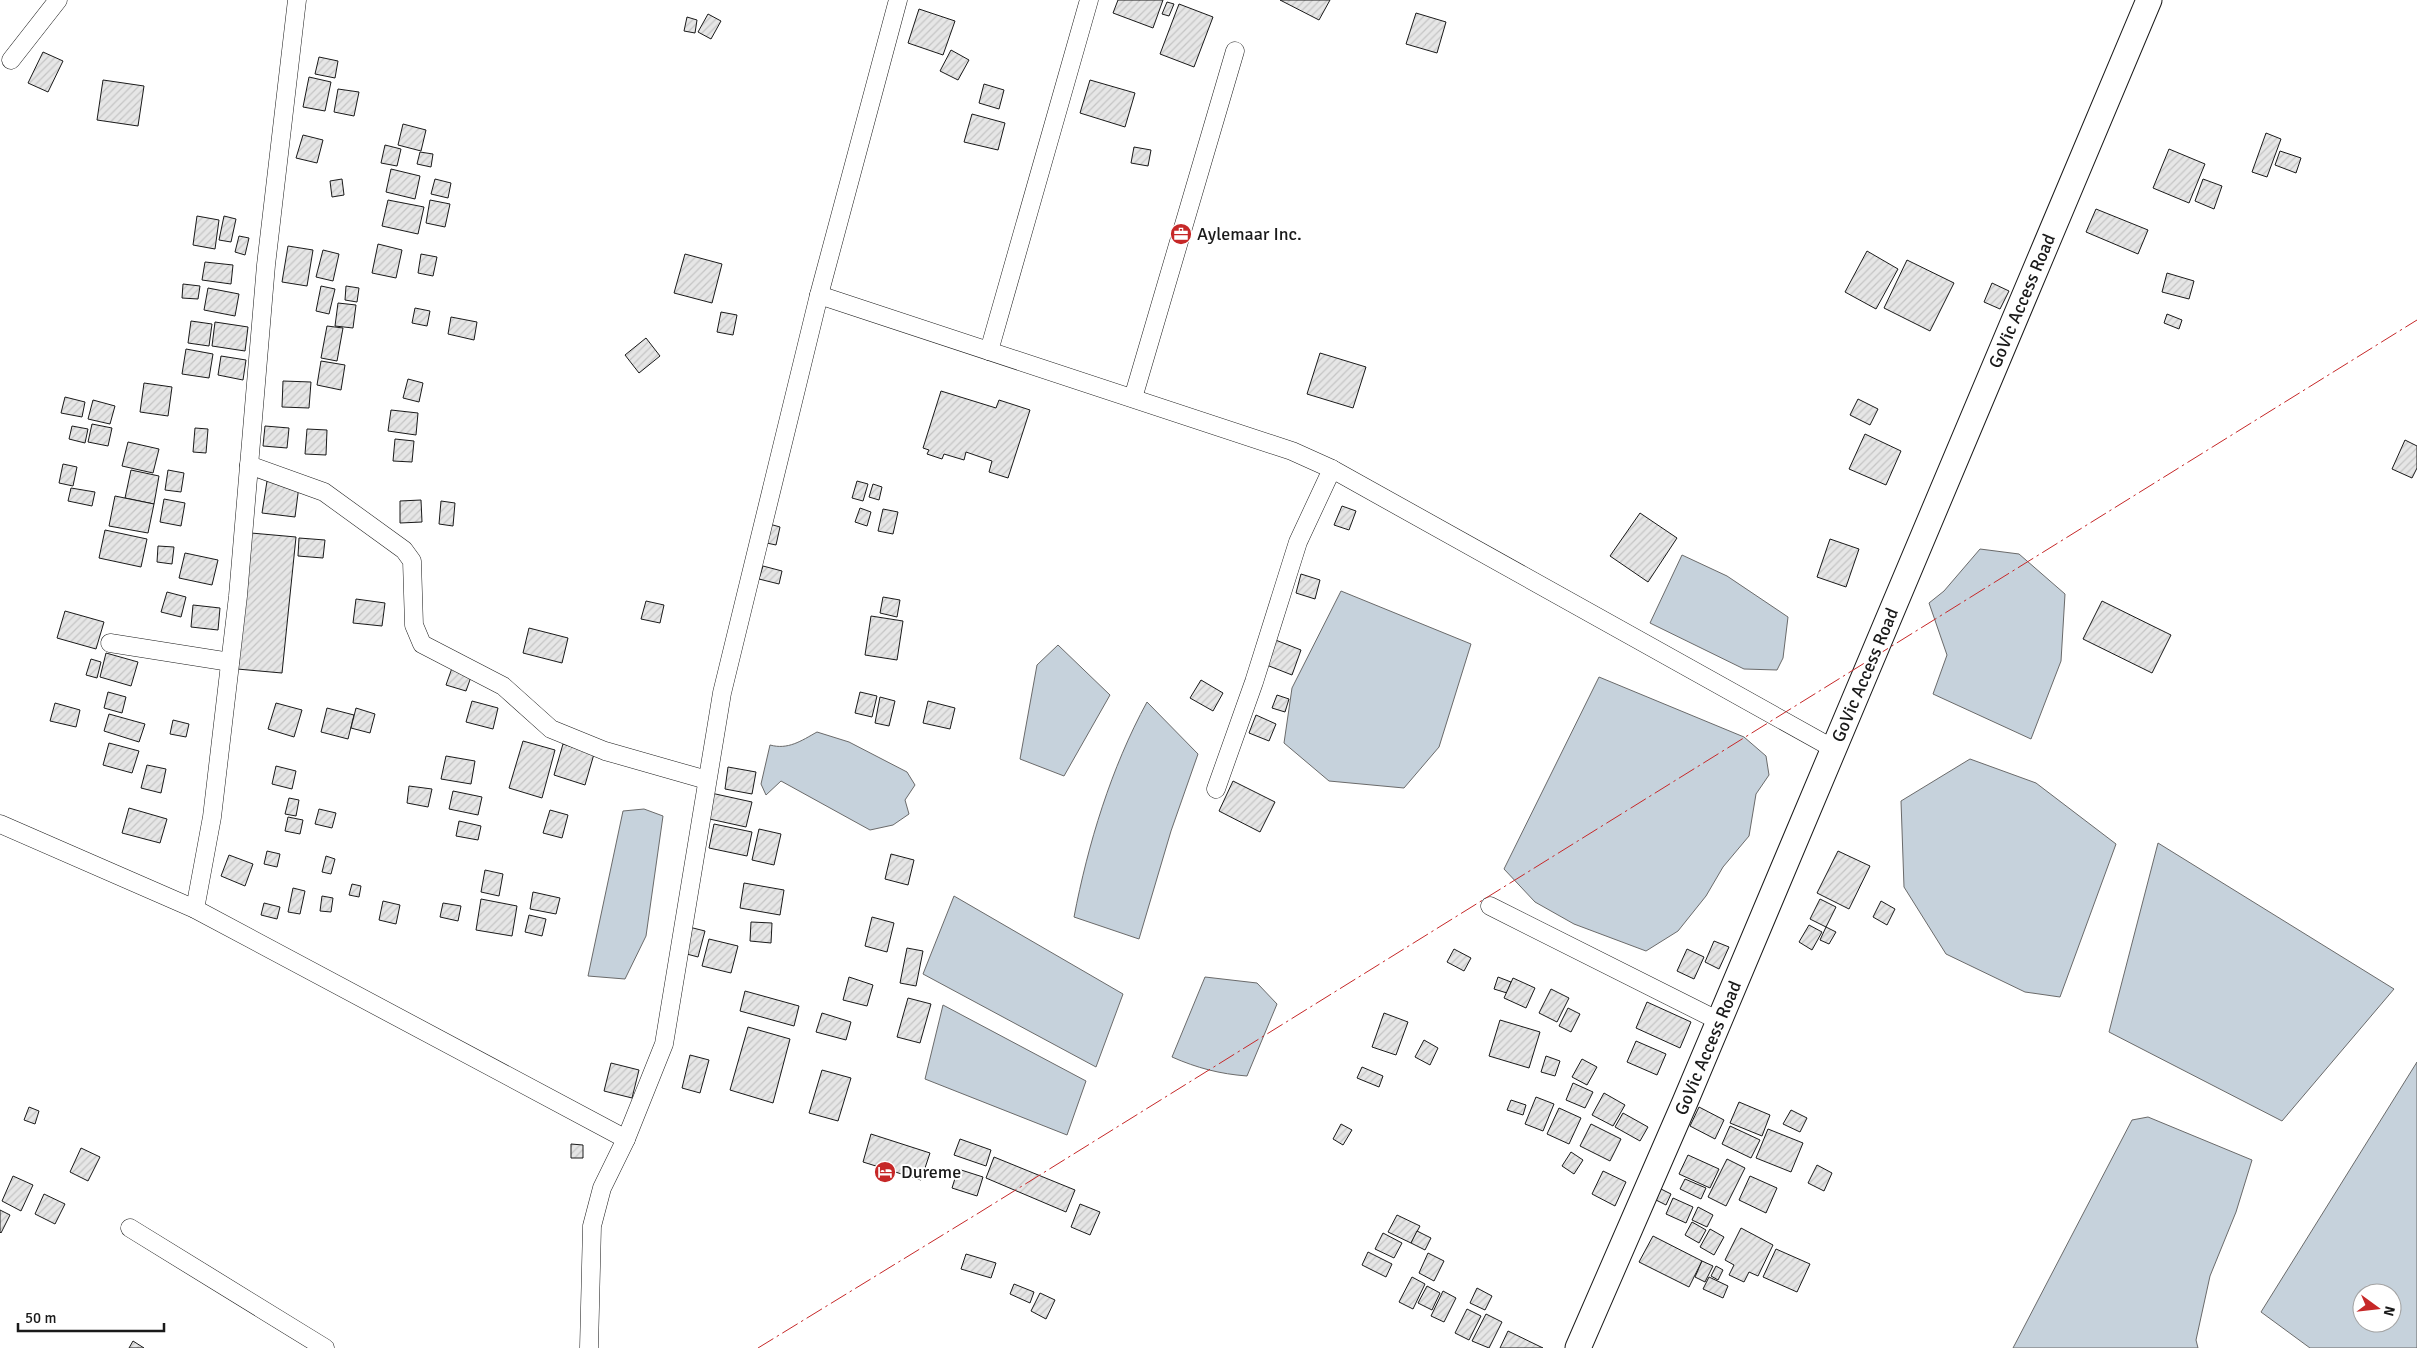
<svg xmlns="http://www.w3.org/2000/svg" width="2417" height="1348" viewBox="0 0 2417 1348" font-family="Signika,sans-serif">
<defs>
<pattern id="building-hatch" width="6" height="6" patternUnits="userSpaceOnUse" patternTransform="scale(1.25)"><rect width="6" height="6" fill="#e6e6e6"/><path d="M-1 1l2-2M0 6l6-6M5 7l2-2" fill="none" stroke="#c5c5c5"/></pattern>
</defs>
<rect width="100%" height="100%" fill="#fff"/>
<g fill="#c6d2dc" stroke="#6a6a6a" fill-rule="evenodd">
<path d="M1980,549l39,5 46,40 -4,67 -30,78 -98,-45 14,-39 -18,-52 15,-12z"/>
<path d="M1682,555l45,21 61,41 -5,41 -6,12 -33,-1 -94,-46z"/>
<path d="M1341,591l130,53 -32,103 -35,41 -75,-7 -45,-38 8,-55z"/>
<path d="M1058,645l52,50 -46,81 -44,-17 17,-94z"/>
<path d="M1599,677l145,60 22,19 3,19 -13,19 -7,42 -26,31 -17,29 -28,35 -32,20 -72,-27 -39,-22 -31,-33z"/>
<path d="M1147,702l51,52 -27,77 -32,108 -65,-22c14,-73 37,-149 73,-215z"/>
<path d="M817,732l32,10 58,30 8,13 -10,15 4,14 -16,11 -23,5 -89,-49 -15,14 -5,-11 9,-39c18,5 31,-4 47,-13z"/>
<path d="M1970,759l66,24 80,61 -56,153 -35,-5 -79,-38 -42,-67 -3,-86z"/>
<path d="M644,809l19,7 -17,120 -21,43 -37,-3 35,-165z"/>
<path d="M2158,843l236,146 -112,132 -173,-89z"/>
<path d="M954,896l169,98 -27,73 -173,-93z"/>
<path d="M1205,977l52,6 20,21 -30,72c-27,-2 -50,-8 -75,-19z"/>
<path d="M943,1005l143,76 -19,54 -142,-56z"/>
<path d="M2417,1062v286h-107l-49,-36zM2362,1293h30v30h-30z"/>
<path d="M2148,1117l104,43 -16,52 -26,64 -14,64 2,8h-185l119,-228z"/>
</g>
<g fill="url(#building-hatch)" stroke="#1a1a1a">
<path d="M1118,0h45l-10,28 -40,-15z"/>
<path d="M1280,0h50l-11,20z"/>
<path d="M1167,2l7,2 -5,12 -7,-2z"/>
<path d="M1179,4l34,13 -19,50 -34,-13z"/>
<path d="M919,9l36,12 -12,34 -35,-12z"/>
<path d="M1416,13l30,9 -9,31 -31,-9z"/>
<path d="M708,14l13,7 -10,18 -13,-7z"/>
<path d="M687,17l10,3 -2,13 -11,-2z"/>
<path d="M951,50l18,10 -11,20 -18,-9z"/>
<path d="M43,52l20,9 -15,31 -20,-9z"/>
<path d="M319,57l19,4 -3,17 -20,-4z"/>
<path d="M309,77l22,5 -6,29 -22,-4z"/>
<path d="M103,80l41,6 -6,40 -41,-6z"/>
<path d="M1090,80l45,13 -10,34 -45,-14z"/>
<path d="M984,84l20,6 -5,19 -20,-6z"/>
<path d="M338,89l21,3 -5,24 -20,-4z"/>
<path d="M972,114l33,9 -7,27 -34,-8z"/>
<path d="M403,124l23,6 -5,21 -23,-6z"/>
<path d="M2266,133l15,6 -14,38 -15,-5z"/>
<path d="M303,135l20,5 -6,23 -21,-5z"/>
<path d="M385,145l16,4 -4,17 -16,-3z"/>
<path d="M1134,147l17,3 -3,16 -17,-3z"/>
<path d="M2169,149l36,15 -16,39 -36,-15z"/>
<path d="M2280,151l21,7 -5,15 -21,-8z"/>
<path d="M420,152l13,2 -2,13 -14,-3z"/>
<path d="M391,169l29,7 -5,23 -29,-7z"/>
<path d="M342,179l2,16 -12,2 -2,-16z"/>
<path d="M435,179l16,4 -3,15 -17,-4z"/>
<path d="M2203,179l19,7 -8,23 -19,-8z"/>
<path d="M388,200l36,7 -6,27 -36,-8z"/>
<path d="M430,200l20,4 -5,23 -19,-4z"/>
<path d="M2096,209l52,21 -10,24 -52,-22z"/>
<path d="M197,216l22,4 -4,29 -22,-4z"/>
<path d="M224,216l12,3 -5,23 -12,-2z"/>
<path d="M239,236l10,2 -4,17 -10,-3z"/>
<path d="M378,244l24,6 -6,28 -24,-5z"/>
<path d="M288,246l25,4 -6,36 -25,-4z"/>
<path d="M323,250l16,4 -6,27 -17,-4z"/>
<path d="M1867,251l31,18 -22,40 -31,-17z"/>
<path d="M421,254l16,3 -4,19 -15,-3z"/>
<path d="M685,254l37,10 -10,39 -38,-10z"/>
<path d="M1907,260l47,23 -24,48 -46,-23z"/>
<path d="M205,262l28,3 -2,19 -29,-4z"/>
<path d="M2167,273l27,8 -5,18 -27,-7z"/>
<path d="M1992,283l17,8 -9,18 -16,-7z"/>
<path d="M183,284l17,2 -2,13 -16,-1z"/>
<path d="M321,286l14,3 -6,25 -13,-3z"/>
<path d="M346,286l13,2 -2,14 -12,-2z"/>
<path d="M208,288l31,6 -4,22 -31,-6z"/>
<path d="M338,303l18,2 -3,23 -18,-2z"/>
<path d="M415,308l15,3 -3,15 -15,-3z"/>
<path d="M721,312l16,3 -4,20 -16,-3z"/>
<path d="M2167,314l15,6 -3,9 -15,-6z"/>
<path d="M451,317l26,5 -3,18 -26,-6z"/>
<path d="M191,321l21,3 -3,22 -21,-3z"/>
<path d="M215,322l33,5 -3,24 -33,-5z"/>
<path d="M327,326l16,2 -6,33 -16,-3z"/>
<path d="M646,338l14,18 -21,17 -14,-18z"/>
<path d="M186,349l27,5 -4,24 -27,-4z"/>
<path d="M1320,353l46,14 -13,41 -46,-14z"/>
<path d="M221,356l25,4 -3,20 -25,-5z"/>
<path d="M321,361l24,4 -4,25 -24,-5z"/>
<path d="M408,379l15,4 -4,19 -16,-4z"/>
<path d="M283,381l28,1 -2,26 -27,-1z"/>
<path d="M144,383l28,4 -4,29 -28,-4z"/>
<path d="M941,391l55,17 3,-8 31,10 -22,68 -19,-6 3,-11 -26,-9 -2,8 -20,-6 -2,5 -15,-5 2,-4 -6,-2z"/>
<path d="M65,397l20,5 -3,15 -21,-4z"/>
<path d="M1858,399l20,10 -8,16 -20,-10z"/>
<path d="M93,400l22,6 -5,18 -22,-5z"/>
<path d="M391,410l27,3 -2,22 -28,-4z"/>
<path d="M92,424l20,4 -4,18 -20,-4z"/>
<path d="M72,426l16,3 -3,14 -16,-4z"/>
<path d="M265,426l24,2 -2,20 -24,-2z"/>
<path d="M195,428l13,1 -2,24 -13,-1z"/>
<path d="M307,429l20,1 -1,25 -21,-1z"/>
<path d="M1865,434l36,17 -15,34 -37,-16z"/>
<path d="M395,439l19,2 -2,21 -19,-1z"/>
<path d="M2405,440l12,6v22l-5,10 -20,-9z"/>
<path d="M128,442l31,7 -6,24 -31,-7z"/>
<path d="M63,464l14,3 -4,19 -14,-3z"/>
<path d="M131,470l28,6 -5,28 -29,-6z"/>
<path d="M168,470l16,3 -3,19 -16,-2z"/>
<path d="M267,481l32,5 -4,31 -33,-4z"/>
<path d="M857,481l11,3 -5,17 -11,-3z"/>
<path d="M873,484l9,3 -3,13 -10,-3z"/>
<path d="M71,488l24,4 -3,14 -24,-5z"/>
<path d="M115,496l39,8 -6,29 -39,-7z"/>
<path d="M164,499l21,4 -4,23 -21,-4z"/>
<path d="M421,500l1,22 -22,1v-22z"/>
<path d="M441,501l14,2 -2,23 -14,-2z"/>
<path d="M1342,506l14,5 -7,19 -15,-5z"/>
<path d="M860,508l11,4 -4,14 -12,-4z"/>
<path d="M883,509l15,3 -5,22 -15,-3z"/>
<path d="M1640,513l37,25 -29,44 -38,-26z"/>
<path d="M766,523l14,4 -4,18 -14,-3z"/>
<path d="M105,530l42,9 -6,28 -42,-9z"/>
<path d="M251,533l45,4 -14,136 -45,-4z"/>
<path d="M299,538l26,2 -2,18 -25,-2z"/>
<path d="M1830,539l29,10 -13,38 -29,-10z"/>
<path d="M158,546l16,1 -2,17 -15,-2z"/>
<path d="M185,553l33,7 -6,25 -33,-7z"/>
<path d="M763,566l19,5 -3,13 -20,-5z"/>
<path d="M1301,574l19,6 -5,19 -19,-6z"/>
<path d="M167,592l19,5 -5,20 -20,-5z"/>
<path d="M883,597l17,3 -3,17 -17,-4z"/>
<path d="M356,599l29,4 -3,23 -29,-3z"/>
<path d="M646,601l18,4 -4,18 -19,-4z"/>
<path d="M2102,601l69,34 -19,38 -69,-34z"/>
<path d="M193,605l27,3 -2,22 -27,-3z"/>
<path d="M65,611l39,11 -8,27 -39,-11z"/>
<path d="M871,616l32,5 -6,39 -32,-5z"/>
<path d="M529,628l39,10 -6,25 -39,-10z"/>
<path d="M1273,639l28,11 -9,25 -28,-11z"/>
<path d="M106,653l32,9 -7,24 -31,-9z"/>
<path d="M91,659l10,3 -4,16 -11,-3z"/>
<path d="M452,668l20,6 -6,17 -20,-6z"/>
<path d="M1201,680l22,13 -10,18 -23,-13z"/>
<path d="M108,692l18,5 -4,16 -18,-5z"/>
<path d="M860,692l17,4 -5,21 -17,-4z"/>
<path d="M1277,695l12,4 -4,13 -13,-4z"/>
<path d="M880,697l15,4 -6,25 -14,-3z"/>
<path d="M472,701l26,7 -5,21 -27,-7z"/>
<path d="M928,701l27,7 -5,21 -27,-6z"/>
<path d="M55,703l25,7 -4,17 -26,-6z"/>
<path d="M276,703l26,7 -8,27 -26,-8z"/>
<path d="M327,708l27,7 -6,24 -27,-7z"/>
<path d="M356,708l19,6 -5,19 -19,-5z"/>
<path d="M109,714l36,10 -6,18 -35,-11z"/>
<path d="M1256,715l20,9 -7,17 -20,-8z"/>
<path d="M173,720l16,4 -3,13 -16,-3z"/>
<path d="M523,741l32,9 -13,48 -33,-10z"/>
<path d="M109,743l30,8 -7,22 -29,-8z"/>
<path d="M563,744l31,10 -9,31 -31,-10z"/>
<path d="M446,756l29,5 -4,23 -30,-5z"/>
<path d="M147,765l19,4 -5,24 -20,-5z"/>
<path d="M276,766l20,5 -4,18 -20,-5z"/>
<path d="M728,767l28,5 -4,22 -27,-5z"/>
<path d="M1233,781l42,21 -15,30 -41,-21z"/>
<path d="M409,786l23,3 -4,18 -21,-4z"/>
<path d="M453,791l29,6 -4,18 -29,-6z"/>
<path d="M711,793l41,9 -6,25 -41,-9z"/>
<path d="M289,798l10,2 -3,16 -11,-2z"/>
<path d="M129,808l38,11 -7,24 -38,-10z"/>
<path d="M319,809l17,4 -4,15 -17,-4z"/>
<path d="M550,810l18,5 -6,23 -19,-5z"/>
<path d="M288,817l15,3 -3,14 -15,-3z"/>
<path d="M459,821l22,5 -3,14 -22,-4z"/>
<path d="M714,824l38,8 -5,24 -38,-8z"/>
<path d="M759,829l22,5 -7,31 -22,-5z"/>
<path d="M267,851l13,3 -3,13 -13,-3z"/>
<path d="M1838,851l32,15 -21,43 -32,-16z"/>
<path d="M891,854l23,6 -6,25 -23,-6z"/>
<path d="M229,855l24,9 -8,22 -24,-10z"/>
<path d="M326,856l9,3 -4,15 -9,-2z"/>
<path d="M485,870l18,4 -4,22 -18,-4z"/>
<path d="M744,883l40,7 -4,25 -40,-7z"/>
<path d="M352,884l9,2 -2,11 -10,-2z"/>
<path d="M293,888l12,3 -5,23 -12,-2z"/>
<path d="M533,892l27,6 -4,16 -26,-5z"/>
<path d="M322,896l11,2 -2,14 -11,-1z"/>
<path d="M481,899l36,7 -5,30 -36,-6z"/>
<path d="M1820,899l16,8 -10,20 -16,-8z"/>
<path d="M383,901l17,4 -4,19 -17,-4z"/>
<path d="M1881,901l14,8 -8,16 -14,-8z"/>
<path d="M264,903l16,4 -3,12 -16,-4z"/>
<path d="M443,903l18,3 -3,15 -18,-4z"/>
<path d="M529,915l17,4 -4,17 -17,-4z"/>
<path d="M872,917l22,6 -7,29 -22,-6z"/>
<path d="M751,922l21,1 -1,20 -21,-2z"/>
<path d="M1809,925l13,7 -10,18 -13,-8z"/>
<path d="M689,927l16,4 -7,26 -15,-4z"/>
<path d="M1826,927l10,5 -7,12 -9,-4z"/>
<path d="M709,939l29,7 -7,27 -29,-7z"/>
<path d="M1714,941l15,6 -10,22 -14,-7z"/>
<path d="M907,948l16,3 -7,35 -16,-3z"/>
<path d="M1454,949l17,9 -7,13 -17,-9z"/>
<path d="M1687,949l17,8 -10,22 -17,-8z"/>
<path d="M849,977l24,8 -6,21 -24,-6z"/>
<path d="M1498,977l13,5 -4,11 -13,-4z"/>
<path d="M1513,978l22,10 -9,20 -22,-10z"/>
<path d="M1551,989l18,9 -12,24 -18,-9z"/>
<path d="M745,991l54,15 -5,20 -54,-15z"/>
<path d="M908,998l23,6 -11,39 -23,-6z"/>
<path d="M1647,1002l44,20 -11,26 -44,-20z"/>
<path d="M1568,1008l12,6 -9,18 -12,-6z"/>
<path d="M822,1013l29,9 -5,18 -30,-8z"/>
<path d="M1384,1013l24,9 -12,33 -24,-8z"/>
<path d="M1500,1020l40,12 -11,36 -40,-12z"/>
<path d="M748,1027l42,12 -17,64 -43,-13z"/>
<path d="M1424,1040l14,8 -8,17 -15,-8z"/>
<path d="M1636,1041l30,13 -9,21 -30,-13z"/>
<path d="M690,1055l19,5 -9,33 -18,-5z"/>
<path d="M1546,1056l14,5 -5,15 -14,-4z"/>
<path d="M1582,1059l15,8 -10,18 -15,-8z"/>
<path d="M611,1063l28,7 -7,28 -28,-7z"/>
<path d="M1362,1067l21,9 -4,11 -22,-9z"/>
<path d="M822,1070l29,8 -13,43 -29,-8z"/>
<path d="M1573,1083l20,9 -8,16 -19,-8z"/>
<path d="M1604,1093l21,12 -12,21 -21,-11z"/>
<path d="M1536,1097l18,7 -11,27 -18,-7z"/>
<path d="M1511,1100l15,5 -3,10 -16,-5z"/>
<path d="M1739,1102l31,13 -8,21 -32,-13z"/>
<path d="M29,1107l10,4 -4,13 -11,-4z"/>
<path d="M1699,1107l25,13 -9,19 -25,-13z"/>
<path d="M1559,1108l22,10 -12,26 -22,-10z"/>
<path d="M1791,1110l16,8 -7,14 -17,-8z"/>
<path d="M1623,1113l25,14 -8,14 -25,-14z"/>
<path d="M1341,1124l11,6 -9,15 -10,-6z"/>
<path d="M1591,1124l30,15 -11,22 -30,-15z"/>
<path d="M1730,1126l30,14 -9,18 -29,-14z"/>
<path d="M1768,1129l35,14 -12,29 -35,-14z"/>
<path d="M871,1134l59,19 -9,27 -58,-18z"/>
<path d="M960,1139l31,11 -5,16 -32,-11z"/>
<path d="M571,1144l12,1v13h-12z"/>
<path d="M81,1148l19,9 -12,24 -18,-9z"/>
<path d="M1571,1152l12,8 -9,14 -12,-8z"/>
<path d="M1688,1155l31,14 -9,19 -31,-14z"/>
<path d="M994,1157l81,33 -9,22 -80,-34z"/>
<path d="M1727,1159l18,9 -19,38 -18,-9z"/>
<path d="M1817,1165l15,8 -8,18 -16,-8z"/>
<path d="M958,1169l25,8 -6,19 -25,-8z"/>
<path d="M1603,1171l23,11 -11,24 -23,-12z"/>
<path d="M13,1176l20,9 -12,26 -19,-10z"/>
<path d="M1750,1176l27,12 -11,25 -27,-13z"/>
<path d="M1685,1179l21,9 -5,11 -21,-10z"/>
<path d="M1661,1189l10,5 -5,11 -10,-5z"/>
<path d="M44,1194l21,10 -10,20 -20,-10z"/>
<path d="M1673,1198l20,9 -7,16 -20,-9z"/>
<path d="M1080,1204l20,8 -10,23 -19,-8z"/>
<path d="M1698,1207l15,8 -6,12 -15,-7z"/>
<path d="M0,1210l10,5 -9,18 -1,-1z"/>
<path d="M1397,1215l23,11 -9,17 -23,-11z"/>
<path d="M1692,1222l14,8 -7,13 -14,-8z"/>
<path d="M1741,1228l32,17 -15,31 -9,-4 -5,10 -15,-7 5,-10 -9,-5z"/>
<path d="M1710,1229l14,8 -10,18 -14,-8z"/>
<path d="M1417,1231l14,7 -6,12 -14,-7z"/>
<path d="M1383,1233l19,10 -8,15 -19,-9z"/>
<path d="M1653,1236l49,25 -13,26 -50,-25z"/>
<path d="M1776,1249l34,15 -13,28 -34,-15z"/>
<path d="M1368,1252l24,12 -6,13 -24,-12z"/>
<path d="M1428,1253l16,8 -10,20 -15,-8z"/>
<path d="M966,1254l30,9 -5,15 -30,-9z"/>
<path d="M1702,1261l11,5 -8,16 -10,-5z"/>
<path d="M1716,1266l7,4 -5,10 -7,-4z"/>
<path d="M1412,1277l13,7 -12,25 -14,-7z"/>
<path d="M1709,1277l19,9 -5,12 -20,-9z"/>
<path d="M1014,1284l20,8 -4,11 -20,-9z"/>
<path d="M1427,1286l13,7 -8,17 -14,-7z"/>
<path d="M1477,1288l15,8 -7,14 -15,-7z"/>
<path d="M1443,1291l13,7 -12,24 -13,-6z"/>
<path d="M1040,1293l15,7 -9,19 -15,-8z"/>
<path d="M1467,1309l14,7 -12,24 -14,-7z"/>
<path d="M1486,1314l16,8 -13,26 -17,-7z"/>
<path d="M1508,1331l35,17h-43z"/>
<path d="M133,1341l11,7h-15z"/>
</g>
<g fill="none" stroke-linecap="round" stroke-linejoin="round">
<g stroke="#1a1a1a" stroke-width="19">
<g id="minor">
<path d="M11,60l47,-60"/>
<path d="M819,295l473,156 40,18 502,280"/>
<path d="M989,351l100,-351"/>
<path d="M1133,398l102,-347"/>
<path d="M249,465l75,27 80,58 8,11 2,64 8,19 81,42 48,43 54,22 102,29"/>
<path d="M110,643l120,19"/>
<path d="M1216,789l38,-107 44,-140 34,-73"/>
<path d="M0,824l195,85 431,230"/>
<path d="M1490,906l229,115"/>
<path d="M195,909l17,-92 26,-221 28,-331 31,-265"/>
<path d="M130,1228l195,120"/>
<path d="M589,1348l3,-122 10,-38 24,-49 38,-95 58,-351 97,-398 79,-295"/>
</g>
</g>
<g stroke="#1a1a1a" stroke-width="27">
<path id="secondary" d="M1578,1348l107,-246 464,-1102"/>
</g>
<use href="#minor" stroke="#fff" stroke-width="18"/>
<use href="#secondary" stroke="#fff" stroke-width="25"/>
<path stroke="#c62828" stroke-width="1" stroke-dasharray="18 4 2.5 4" stroke-linecap="butt" d="M758,1348l219,-134 1440,-894"/>
</g>
<defs>
<g id="office-disc" transform="scale(1.125)"><circle r="9.5" fill="#c62828" stroke="#fff"/><path d="M-6-3h4V-5.5h4V-3h4V5H-6ZM-1-4.5V-3h2v-1.5ZM-6 0V1H6V0Z" fill="#fff"/></g>
<g id="hotel-disc" transform="scale(1.125)"><circle r="9.5" fill="#c62828" stroke="#fff"/><path d="M-6-4.5h1.5V1H6V5H4.5V3h-9V5H-6ZM-4 0a1.8 1.8 0 1 1 3.6 0ZM.5 0V-2.5h3Q6-2.5 6 0Z" fill="#fff"/></g>
</defs>
<g fill-rule="evenodd">
<use href="#office-disc" x="1181" y="234"/>
<use href="#hotel-disc" x="885" y="1172"/>
</g>
<g text-anchor="middle" dominant-baseline="central" stroke-width="4" stroke-linejoin="round" paint-order="stroke">
<g font-size="18" fill="#1a1a1a" stroke="#fff" text-anchor="start">
<text x="1197" y="234">Aylemaar Inc.</text>
<text x="901" y="1172">Dureme</text>
</g>
<g font-size="18" fill="#1a1a1a" stroke="#fff">
<text transform="translate(2022 301) rotate(-67)">GoVic Access Road</text>
<text transform="translate(1865 675) rotate(-67)">GoVic Access Road</text>
<text transform="translate(1708 1048) rotate(-67)">GoVic Access Road</text>
</g>
</g>
<g transform="translate(2377 1308) rotate(105)"><circle r="24" fill="#ffffff" stroke="#a3a3a3"/>
<path d="M0-4L9 19L0 12L-9 19Z" fill="#c62828"/>
<text y="-8" font-size="14" font-weight="bold" text-anchor="middle" fill="#1a1a1a">N</text>
</g>
<path d="M18 1323v8h146v-8" fill="none" stroke="#1a1a1a" stroke-width="2.5"/>
<text x="25" y="1323" font-size="15" fill="#1a1a1a" stroke="#ffffff" stroke-width="4" paint-order="stroke">50 m</text>
</svg>
